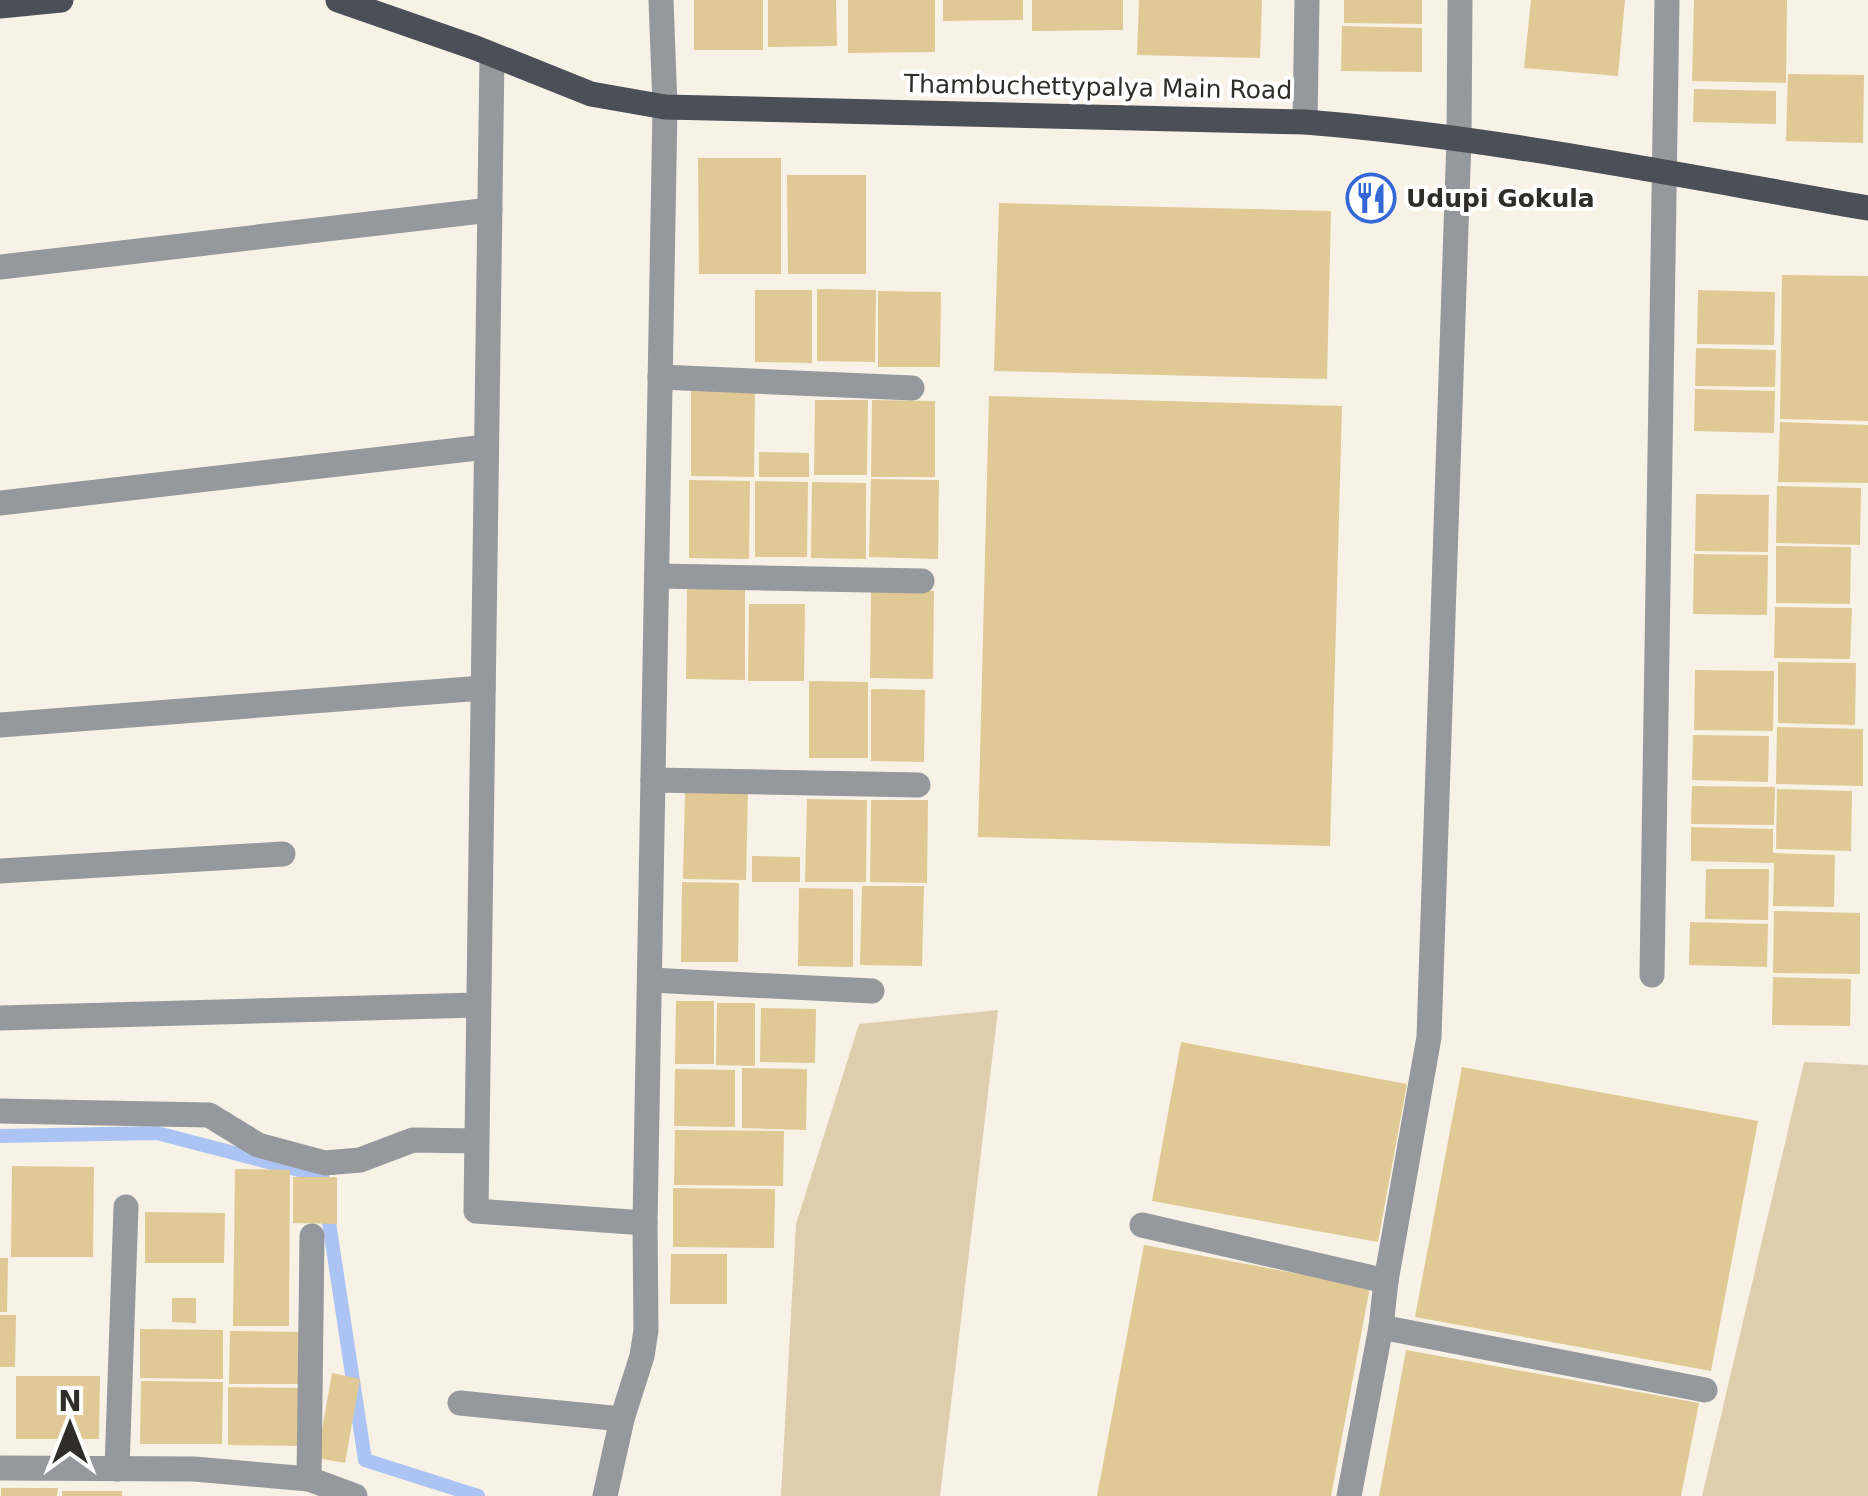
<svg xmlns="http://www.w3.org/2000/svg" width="1868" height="1496" viewBox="0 0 1868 1496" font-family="'DejaVu Sans',sans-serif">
<rect width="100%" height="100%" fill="#f8f2e6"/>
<g fill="#ddcead">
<path d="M998,1010l-58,486h-159l15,-272 63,-200z"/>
<path d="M1804,1062l64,3v431h-166z"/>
</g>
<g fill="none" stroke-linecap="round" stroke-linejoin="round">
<path stroke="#abc4f4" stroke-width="14" d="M0,1136l157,-3 165,43 43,284 113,36"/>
</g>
<g fill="#e0c994">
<rect x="694" y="0" width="69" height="50"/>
<path d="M768,0h68l1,46 -69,1z"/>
<path d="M848,0h87v52l-87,1z"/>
<path d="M943,0h80v20l-80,1z"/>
<path d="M1032,0h91v30l-91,1z"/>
<path d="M1139,0h123l-2,58 -123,-3z"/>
<path d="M1344,0h78v24l-78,-1z"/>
<path d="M1531,0h94l-7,76 -94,-8z"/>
<path d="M1694,0h93l-1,83 -94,-2z"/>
<path d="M1342,26l80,2v44l-81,-1z"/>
<path d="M1788,74l76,1 -1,68 -77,-2z"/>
<path d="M1694,89l82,2v33l-83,-2z"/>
<path d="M698,158h83v116h-82z"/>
<path d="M787,175h79v99h-78z"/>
<path d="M999,203l332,8 -4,168 -333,-8z"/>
<path d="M1782,275l86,1v145l-88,-2z"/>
<path d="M817,289l59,1 -1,72 -58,-1z"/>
<path d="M755,290h57v73l-57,-1z"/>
<path d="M1698,290l77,2 -1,53 -77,-1z"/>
<path d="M878,291l63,1 -1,75h-62z"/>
<path d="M1696,348l80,2 -1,37 -80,-1z"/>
<path d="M1695,389l80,2 -1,42 -80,-2z"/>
<path d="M691,390l64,1 -1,86 -63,-1z"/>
<path d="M989,396l353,10 -12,440 -352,-9z"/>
<path d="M815,400h53l-1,75h-53z"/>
<path d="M872,400l63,1v76h-64z"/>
<path d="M1780,422l88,3v58l-90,-1z"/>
<path d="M759,452l50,1v24h-50z"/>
<path d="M871,479l68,1 -1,79 -69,-2z"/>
<path d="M689,480l61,1 -1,78 -60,-1z"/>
<path d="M755,481l53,1 -1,75h-52z"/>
<path d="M812,482l54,1v76l-55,-1z"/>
<path d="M1777,486l84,2 -1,57 -84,-2z"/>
<path d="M1696,494l73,1 -1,57 -73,-1z"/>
<path d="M1776,546l75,1 -1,57 -74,-1z"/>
<path d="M1694,554l74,1 -1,60 -74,-1z"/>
<path d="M687,588h58v92l-59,-1z"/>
<path d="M871,590l63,1 -1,88 -63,-1z"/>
<path d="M749,604h56l-1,77h-56z"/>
<path d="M1775,607l77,1 -2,51 -76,-1z"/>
<path d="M1778,662l78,1 -1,62 -77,-2z"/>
<path d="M1695,670l79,1 -1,60 -79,-1z"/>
<path d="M809,681l59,1v76h-59z"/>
<path d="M871,689l54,1 -1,72 -53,-1z"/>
<path d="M1777,727l86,2v57l-87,-2z"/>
<path d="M1693,735l76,1 -1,46 -76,-2z"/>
<path d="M1692,786l83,1 -1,38 -83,-1z"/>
<path d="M1777,789l75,2 -1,60 -75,-2z"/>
<path d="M685,790l63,1 -2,89 -63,-1z"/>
<path d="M807,799l60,1 -1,82h-61z"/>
<path d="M871,800h57l-1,83 -57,-1z"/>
<path d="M1691,827l82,2v24l62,2 -1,52 -61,-1 1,-43 -83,-2z"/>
<path d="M752,856l48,1v25h-48z"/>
<path d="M1706,869h63l-1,51 -63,-1z"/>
<path d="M682,882l57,1 -1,79h-57z"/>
<path d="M862,886h62l-2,80 -62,-1z"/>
<path d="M799,888l54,1v78l-55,-1z"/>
<path d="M1774,911l86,2v61l-87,-1z"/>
<path d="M1690,922l78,2 -1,43 -78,-2z"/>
<path d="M1773,977l78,2 -1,47 -78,-1z"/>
<path d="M676,1001h38v63h-39z"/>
<path d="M717,1003h38v63l-39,-1z"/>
<path d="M761,1008l55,1 -1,54 -55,-1z"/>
<path d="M1181,1042l226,42 -29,158 -226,-41z"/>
<path d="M1462,1067l296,54 -47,250 -296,-54z"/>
<path d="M742,1068l65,1 -1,61 -64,-2z"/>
<path d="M675,1069l60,1v57l-61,-1z"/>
<path d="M675,1130l109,1 -1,55 -109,-1z"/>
<path d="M12,1166l82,1 -1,90h-82z"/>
<path d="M235,1169l55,1 -1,156h-56z"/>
<path d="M293,1177h44v47l-44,-1z"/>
<path d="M673,1188l102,1 -1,59 -101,-1z"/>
<path d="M145,1212l80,1 -1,50h-79z"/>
<path d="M1144,1245l226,42 -39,209h-234z"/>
<path d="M671,1254h56v50h-57z"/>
<path d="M0,1258h8l-1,54h-7z"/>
<path d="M172,1298h24v25l-24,-1z"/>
<path d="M0,1315h16l-1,52h-15z"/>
<path d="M140,1329l83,1v49l-83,-1z"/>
<path d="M230,1331l74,1 -1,52h-74z"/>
<path d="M1406,1350l293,53 -18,93h-302z"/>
<path d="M332,1373l28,6 -15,84 -28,-5z"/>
<path d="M16,1376h84l-1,63h-83z"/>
<path d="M141,1381l82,1 -1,62h-82z"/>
<path d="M228,1387l71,1v58l-71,-1z"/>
<path d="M1,1488h57l-1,8h-56z"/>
<rect x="62" y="1491" width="60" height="5"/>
</g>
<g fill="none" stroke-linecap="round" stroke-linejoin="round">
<g stroke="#95989d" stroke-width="25">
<path d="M492,55l-16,1156 169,12"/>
<path d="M1305,122l2,-122"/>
<path d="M0,267l490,-57"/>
<path d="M660,377l252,11"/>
<path d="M0,503l486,-56"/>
<path d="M657,576l265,5"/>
<path d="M0,725l483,-37"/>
<path d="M653,780l265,5"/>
<path d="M0,871l283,-17"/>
<path d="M1652,975l15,-975"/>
<path d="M650,980l222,11"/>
<path d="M0,1018l478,-13"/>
<path d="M0,1111l209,4 49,30 67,18 35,-3 53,-20 63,1"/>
<path d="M1142,1225l244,56"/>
<path d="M1381,1327l324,63"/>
<path d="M460,1403l162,16"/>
<path d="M0,1468l194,1 115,10 46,17"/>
<path d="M117,1469l9,-262"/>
<path d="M309,1479l3,-243"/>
<path d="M605,1496l17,-77 20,-63 4,-26 -1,-107 20,-1116 -4,-107"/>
<path d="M1349,1496l32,-169 5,-46 43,-244 30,-899 1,-138"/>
</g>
<g stroke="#4b4f58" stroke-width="25">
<path d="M338,0l138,48 115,46 74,13 640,15c189,15 376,54 563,86"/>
<path d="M0,6l61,-6"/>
</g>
</g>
<defs>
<g id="restaurant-ring" transform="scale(2.5)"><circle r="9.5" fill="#fff" stroke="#3468d7" stroke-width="1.5"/><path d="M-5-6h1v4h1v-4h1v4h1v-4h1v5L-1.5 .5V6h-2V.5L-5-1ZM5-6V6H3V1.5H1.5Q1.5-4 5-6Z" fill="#3468d7"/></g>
</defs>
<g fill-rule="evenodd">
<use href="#restaurant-ring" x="1371" y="198"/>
</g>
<g text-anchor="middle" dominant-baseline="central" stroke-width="8" stroke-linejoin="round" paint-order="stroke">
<g font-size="25" fill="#2f2d29" stroke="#fff">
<text transform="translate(1098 87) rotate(1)">Thambuchettypalya Main Road</text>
</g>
<g font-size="25" font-weight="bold" fill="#2f2d29" stroke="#fff" text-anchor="start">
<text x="1406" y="198">Udupi Gokula</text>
</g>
</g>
<g transform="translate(70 1426)" stroke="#ffffff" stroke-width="8" paint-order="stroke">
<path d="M0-8L18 38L0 25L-18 38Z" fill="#2f2d29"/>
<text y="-15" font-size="28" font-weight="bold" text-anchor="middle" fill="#2f2d29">N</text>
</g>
</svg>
